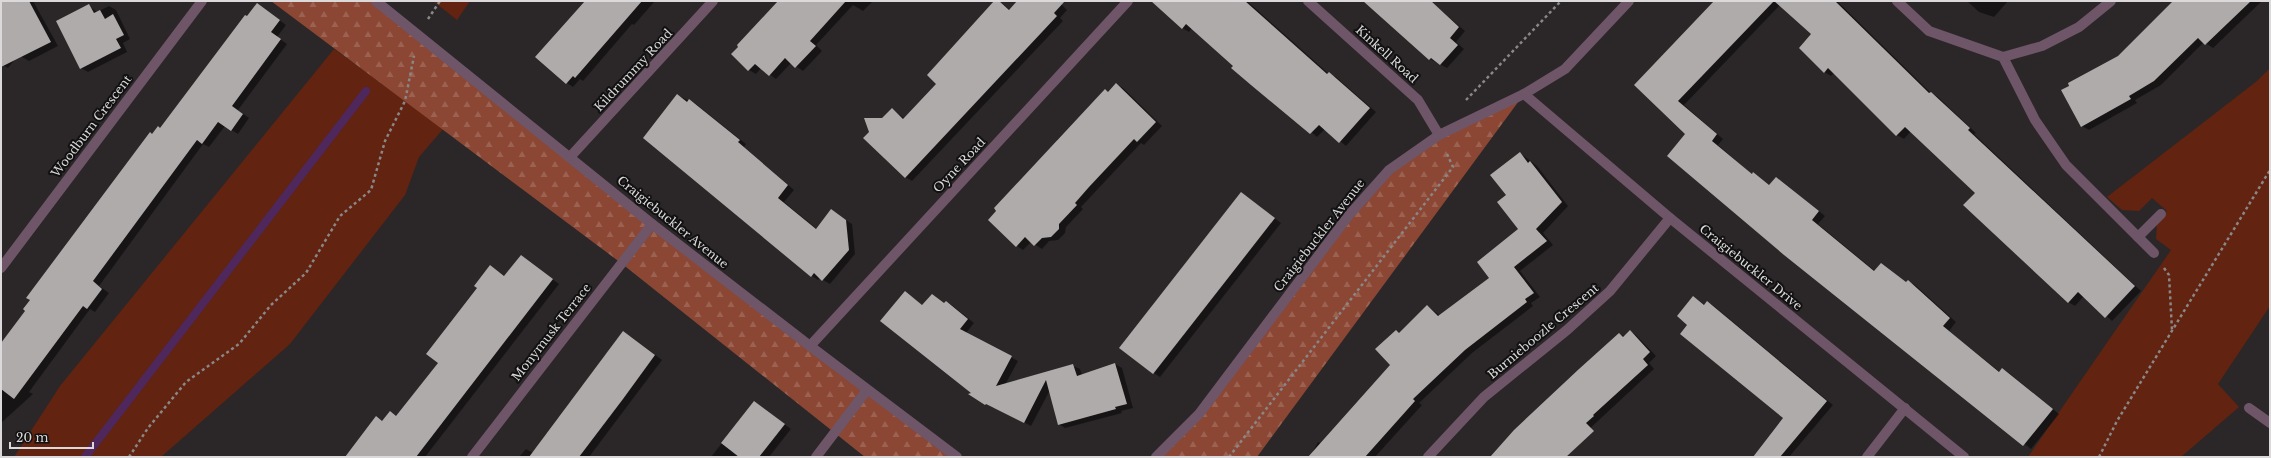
<svg xmlns="http://www.w3.org/2000/svg" width="2271" height="458" viewBox="0 0 2271 458" font-family="'Libre Baskerville',serif">
<defs>
<pattern id="forest-firs" width="22" height="20" patternUnits="userSpaceOnUse"><rect width="22" height="20" fill="#8b4734"/><path d="M5 1l3.5 6h-7zM16 11l3.5 6h-7z" fill="#9b6151"/></pattern>
</defs>
<rect width="100%" height="100%" fill="#2b2728"/>
<g fill="#622310">
<path d="M433,1h37l-13,19z"/>
<path d="M334,49l110,79 -25,29 -14,38 -115,149 -129,113h-147l46,-71z"/>
<path d="M2270,68v238l-52,78 21,23 -58,50h-153l143,-207 -15,-11 1,-15 10,-13 -15,-13 -13,13 -17,-1 -15,-13 150,-116z"/>
</g>
<g fill="url(#forest-firs)">
<path d="M271,1h105l195,155 386,301h-92l-244,-194z"/>
<path d="M1524,94l-267,363h-97l229,-287 50,-35z"/>
</g>
<g fill="#0007">
<path d="M1,1h32l25,45 -29,15 -7,-4 -2,-4 -12,15 -6,-3z"/>
<path d="M587,1h68l-21,24 -2,-1 -49,57 -3,-2 -7,8 -6,-4z"/>
<path d="M789,1h84l-10,10 -10,-6 -37,40 6,6 -19,20 -12,-8 -15,16 -15,-11 -5,6 -7,-4z"/>
<path d="M996,1l7,3 7,6 9,-9h39l9,9 -7,8 3,3 -151,160 -7,-4 -22,-58 9,-10 12,9 33,-34z"/>
<path d="M1160,1h87l82,73 7,3 40,35 -30,34 -21,-17 -8,8 -125,-109 -3,4 -7,-4z"/>
<path d="M1364,1h66l35,30 -9,11 8,7 -17,19 -17,-9z"/>
<path d="M1716,1h63l2,3 -97,101 39,34 -5,6 35,30 17,11 7,-8 6,4 42,34 -7,8 57,47 6,-7 26,19 1,-2 7,4 41,37 -7,9 51,41 3,-3 6,4 50,41 -28,35 -189,-151 -156,-164 -51,-49z"/>
<path d="M1790,1h47l94,92 7,4 38,36 -2,1 167,157 -29,30 -28,-25 -9,10 -7,-4 -92,-109 -65,-62 -7,8 -7,-4 -63,-62 -3,3 -7,-4 -11,-38z"/>
<path d="M1967,1h41l-14,16 -15,-5z"/>
<path d="M2175,1h87l-49,47 -9,-6 -43,43 -26,15 2,3 -48,27 -7,-4 36,-69z"/>
<path d="M258,4l28,21 -9,12 10,7 -49,66 11,8 -11,16 -13,-8 -16,21 -6,-3 -104,142 10,7 -14,19 -5,-3 -61,83 4,2 -32,29v-78l152,-210 8,-6z"/>
<path d="M89,6l8,6 12,-6 7,4 14,29 -7,4 4,9 -39,20 -7,-4z"/>
<path d="M1116,84l7,4 39,38 -18,19 -3,-2 -60,64 2,2 -17,18 -1,6 -7,7 -9,1 -7,8 -11,-7 -8,8 -6,-4 -28,-26 70,-78 -2,-2 48,-50 3,2z"/>
<path d="M677,95l19,9 50,40 -2,3 50,43 -10,12 33,27 14,-19 21,14 3,30 -25,30 -10,-6 -2,2 -6,-4 -168,-138z"/>
<path d="M1520,153l17,13 31,40 -25,27 10,12 -33,26 20,26 -9,6 2,3 -61,47 -53,50 3,2 -47,52h-65l8,-15 4,2 69,-79 5,-34 5,3 27,-28 12,10 51,-38 28,-48 -11,-35z"/>
<path d="M1241,193l40,30 -121,154 -6,-4z"/>
<path d="M521,256l38,28 -134,173h-79l44,-44 7,4 42,-55 51,-96 15,10z"/>
<path d="M905,292l18,14 9,-11 13,9 2,-2 6,4 21,17 -8,10 52,28 -13,24 68,-19 7,3 2,6 33,-11 7,4 11,40 -12,3 1,2 -57,15 -6,-4 -9,-34 -19,36 -37,-19 -1,1 -23,-14h3z"/>
<path d="M1694,297l11,8 2,-3 7,4 119,99 -44,52h-34l29,-39 -95,-93z"/>
<path d="M1630,331l6,4 20,21 -7,7 5,6 -95,88h-68l129,-123 4,2z"/>
<path d="M630,336l32,24 -73,97h-70l7,-8 7,4z"/>
<path d="M754,402l37,27 -22,28h-58z"/>
</g>
<g fill="none" stroke-linecap="round" stroke-linejoin="round">
<path stroke="#4e275d" stroke-width="8" d="M85,457l281,-366"/>
</g>
<g fill="#b0abab">
<path d="M1,1h28l22,41 -50,25z"/>
<path d="M585,1h57l-67,77 -2,-2 -7,8 -31,-27z"/>
<path d="M778,1h68l-36,40 6,5 -21,22 -10,-10 -16,18 -14,-12 -7,7 -17,-17 7,-7 -1,-2z"/>
<path d="M994,1h5l10,9 8,-9h48l-11,12 3,3 -152,162 -42,-40 6,-6 -5,-14h18l10,-10 11,11 33,-35 -9,-9z"/>
<path d="M1151,1h94l82,73 2,-2 41,36 -31,35 -20,-18 -9,9 -59,-49 -20,-17 2,-2 -47,-42 -4,5z"/>
<path d="M1363,1h68l28,26 -9,11 8,7 -18,20 -9,-7 -2,2z"/>
<path d="M1714,1h60l-96,100 39,33 -5,7 40,33 1,-2 16,13 7,-8 43,34 -7,9 62,51 7,-8 25,19 2,-2 42,38 -7,8 56,46 3,-4 51,41 -30,37 -239,-191 -117,-99 18,-22 -51,-49z"/>
<path d="M1774,1h61l94,92 2,-1 39,36 -2,2 167,156 -30,32 -27,-26 -10,11 -105,-98 12,-12 -70,-66 -9,9 -68,-68 -4,5 -25,-25 12,-14z"/>
<path d="M2173,1h78l-46,44 -7,-7 -44,43 -25,15 2,3 -50,28 -20,-37 8,-4 -1,-3 50,-27z"/>
<path d="M257,3l23,17 -9,12 10,7 -49,67 11,8 -12,17 -13,-9 -16,22 -5,-4 -104,141 9,8 -15,20 -4,-3 -69,93 -13,-10v-46l24,-32 -2,-2 7,-9 -4,-2 124,-166 2,2 6,-8 2,2 85,-113 2,1z"/>
<path d="M89,4l5,9 6,-3 5,9 8,-5 11,21 -8,4 5,9 -41,21 -24,-48z"/>
<path d="M1116,83l40,39 -19,20 -3,-3 -45,48 -14,16 2,2 -18,19v5l-8,8 -9,1 -8,8 -9,-9 -9,10 -28,-27 8,-9 -2,-3 111,-119 3,3z"/>
<path d="M677,94l10,8 2,-3 51,41 -2,2 50,43 -10,13 38,31 15,-20 15,11 3,30 -27,31 -8,-8 -3,4 -168,-139z"/>
<path d="M1520,152l8,11 2,-2 32,41 -26,27 11,12 -33,26 20,26 -9,6 2,3 -62,48 -52,49 2,2 -50,56h-57l82,-92 -15,-16 21,-19 3,3 28,-28 11,11 51,-38 -12,-16 41,-33 -21,-27 9,-7 -16,-20z"/>
<path d="M1241,192l34,26 -122,156 -34,-26z"/>
<path d="M521,255l32,24 -137,178h-71l31,-41 6,5 8,-10 6,5 42,-53 -12,-9 51,-66 -3,-2 16,-21 14,11z"/>
<path d="M905,291l17,14 10,-11 12,9 2,-2 22,18 -8,10 52,27 -16,30 77,-22 4,12 38,-13 12,41 -12,3 1,2 -58,16 -12,-45 -22,43 -38,-19 -1,1 -17,-11 3,-1 -91,-72z"/>
<path d="M1693,296l11,9 3,-4 120,100 -47,56h-27l30,-39 -103,-84 7,-9 -10,-9z"/>
<path d="M1630,330l20,22 -7,7 5,6 -55,50 1,1 -8,7 8,8 -28,26h-76l24,-27 65,-61 40,-36 4,4z"/>
<path d="M623,331l32,24 -32,44 -44,58h-50z"/>
<path d="M754,401l31,23 -26,33h-20l-18,-14z"/>
</g>
<g fill="none" stroke-linecap="round" stroke-linejoin="round">
<g stroke="#8a8788" stroke-width="2.5" stroke-dasharray="3 3" stroke-linecap="butt">
<path d="M428,19l12,-18"/>
<path d="M1466,100l95,-99"/>
<path d="M2164,268l5,7 3,55"/>
<path d="M129,457l19,-29 38,-46 53,-38 32,-39 35,-32 34,-57 31,-26 14,-49 20,-40 9,-45"/>
<path d="M1229,457l224,-290 -6,-13"/>
<path d="M2099,457l18,-36 153,-251"/>
</g>
<g stroke="#6e5568" stroke-width="10">
<path d="M376,1l276,223 158,122 147,111"/>
<path d="M1308,1l110,99 21,35"/>
<path d="M1897,1l32,30 74,26 32,63 31,45 88,88"/>
<path d="M2003,57l39,-11 37,-19 32,-26"/>
<path d="M1524,94l146,124 294,239"/>
<path d="M571,156l142,-155"/>
<path d="M2138,237l23,-23"/>
<path d="M1,268l201,-267"/>
<path d="M810,346l318,-345"/>
<path d="M2249,408l21,15"/>
<path d="M472,457l180,-233"/>
<path d="M816,457l51,-67"/>
<path d="M1156,457l43,-43 150,-199 40,-45 50,-35 85,-41 41,-25 64,-68"/>
<path d="M1428,457l56,-60 83,-67 43,-39 60,-73"/>
<path d="M1867,457l38,-49"/>
</g>
</g>
<g text-anchor="middle" dominant-baseline="central" stroke-width="4" stroke-linejoin="round" paint-order="stroke">
<g font-size="12" fill="#dbd9da" stroke="#121111">
<text transform="translate(1387 54) rotate(42)">Kinkell Road</text>
<text transform="translate(633 70) rotate(-47)">Kildrummy Road</text>
<text transform="translate(91 126) rotate(-53)">Woodburn Crescent</text>
<text transform="translate(959 165) rotate(-47)">Oyne Road</text>
<text transform="translate(673 222) rotate(39)">Craigiebuckler Avenue</text>
<text transform="translate(1319 235) rotate(-52)">Craigiebuckler Avenue</text>
<text transform="translate(1751 267) rotate(39)">Craigiebuckler Drive</text>
<text transform="translate(1543 331) rotate(-40)">Burnieboozle Crescent</text>
<text transform="translate(551 332) rotate(-52)">Monymusk Terrace</text>
</g>
</g>
<rect width="2271" height="458" fill="none" stroke="#dbd9da" stroke-width="4"/>
<path d="M10 442v6h83v-6" fill="none" stroke="#dbd9da" stroke-width="2"/>
<text x="16" y="442" font-size="12" fill="#dbd9da" stroke="#121111" stroke-width="3" paint-order="stroke">20 m</text>
</svg>
